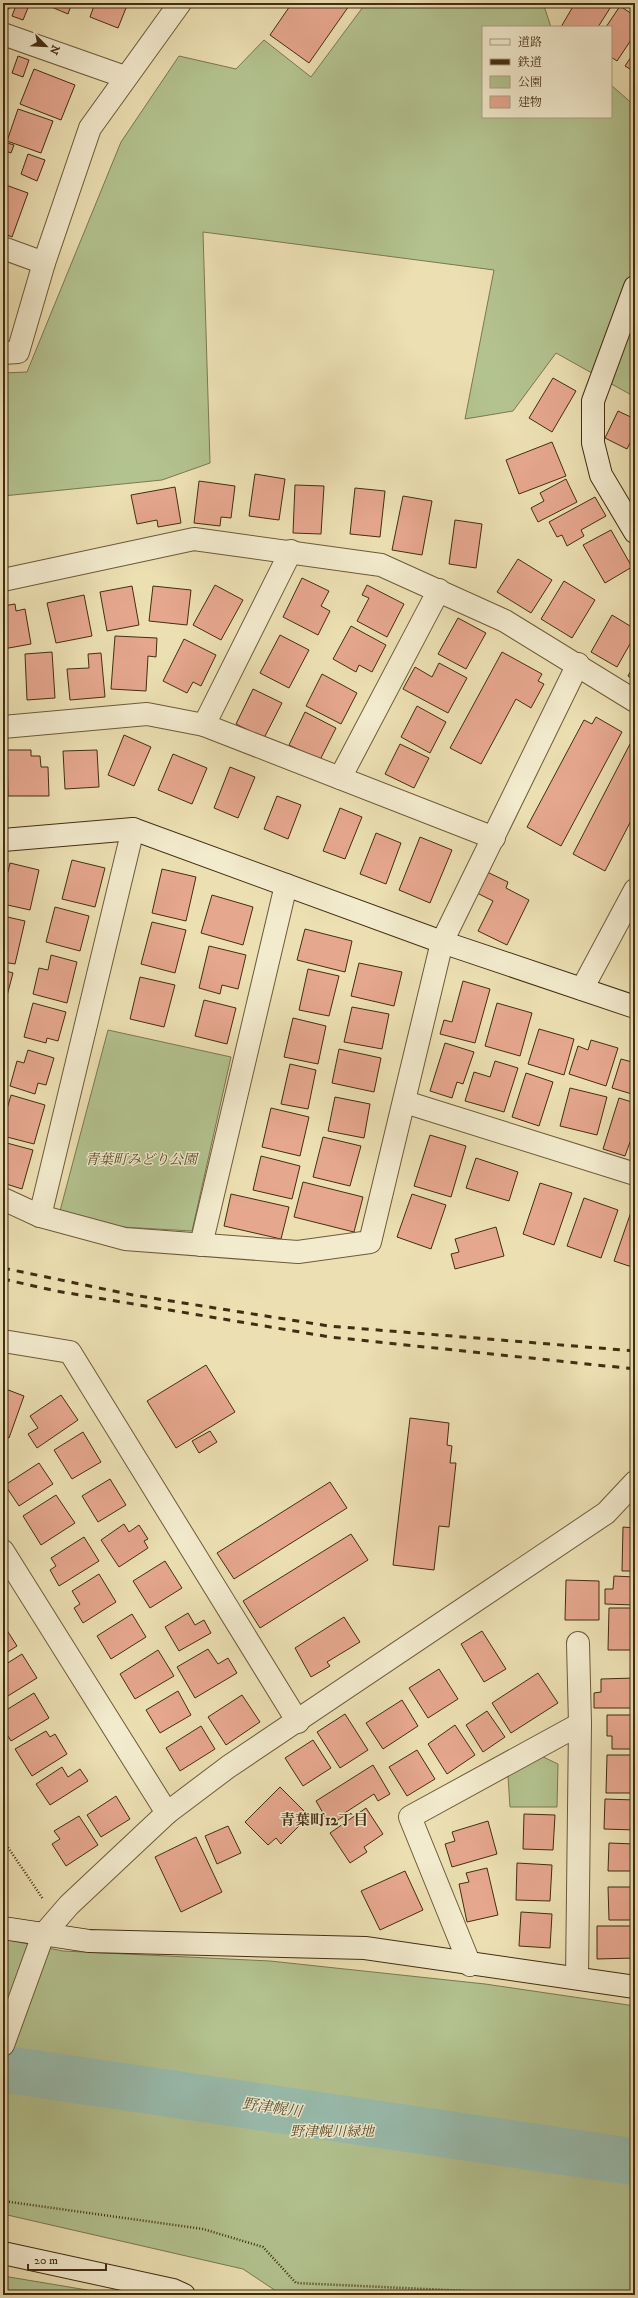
<svg xmlns="http://www.w3.org/2000/svg" width="638" height="2298" viewBox="0 0 638 2298" font-family="'IM FELL DW Pica','Noto Serif JP',serif">
<rect width="100%" height="100%" fill="#ece0b3"/>
<filter id="stains"><feTurbulence type="fractalNoise" baseFrequency=".005" numOctaves="4"/><feColorMatrix values="0 0 0 0 .2 0 0 0 0 .09 0 0 0 0 .02 0 0 0 .5 -.17"/></filter>
<radialGradient id="worn" r=".72"><stop offset=".6" stop-color="#630" stop-opacity="0"/><stop offset="1" stop-color="#630" stop-opacity=".3"/></radialGradient>
<g fill="#b3c390" stroke="#7b7851">
<path d="M366,3h177l8,24h-68v90h128v-32l24,21v291l-79,-44 -43,58 -48,8 29,-149 -291,-38 7,231 -48,17 -159,16v-123l24,-1 94,-230 58,-86 57,13 28,-29 47,37z"/>
<path d="M108,1030l123,27 -39,174 -70,-4 -62,-16z"/>
<path d="M539,1755l19,9 -1,43h-47l-2,-31z"/>
<path d="M3,1939l60,12 207,10 215,23 150,22v289h-353l-39,-26 -240,-55z"/>
<path d="M3,2276l114,19h-114z"/>
</g>
<g fill="none" stroke-linecap="round" stroke-linejoin="round">
<path stroke="#99bdaf" stroke-width="47" d="M3,2069l632,93"/>
</g>
<g fill="#e6a78f" stroke="#432d12">
<path d="M3,3h8l-2,6 -6,-2z"/>
<path d="M17,3h13l-7,17 -11,-4z"/>
<path d="M42,3h30l-4,11z"/>
<path d="M95,3h33l-10,25 -28,-11z"/>
<path d="M292,3h59l-42,60 -39,-28z"/>
<path d="M575,3h34l3,2 -14,22h-37z"/>
<path d="M620,6l15,10v18l-18,27 -6,-4v-30h-5z"/>
<path d="M635,51v21l-10,-6z"/>
<path d="M18,56l11,4 -6,17 -11,-4z"/>
<path d="M34,69l41,16 -14,35 -41,-16z"/>
<path d="M18,109l35,12 -12,32 -34,-12z"/>
<path d="M4,142l10,3 -3,8 -8,-3z"/>
<path d="M28,154l17,6 -8,21 -16,-7z"/>
<path d="M3,184l25,9 -16,44 -9,-4z"/>
<path d="M553,378l23,13 -24,41 -23,-14z"/>
<path d="M618,411l17,8v14l-8,16 -22,-11z"/>
<path d="M552,442l14,34 -47,18 -13,-34z"/>
<path d="M255,474l30,5 -6,41 -30,-4z"/>
<path d="M566,479l11,23 -39,20 -7,-14 13,-7 -4,-8z"/>
<path d="M199,481l36,5 -4,32 -10,-1 -1,9 -26,-3z"/>
<path d="M295,485l29,1 -3,48 -28,-1z"/>
<path d="M175,487l6,36 -23,4 -1,-7 -20,4 -6,-29z"/>
<path d="M355,488l30,3 -5,46 -30,-3z"/>
<path d="M403,496l29,5 -10,54 -30,-5z"/>
<path d="M595,497l11,19 -25,14 3,6 -17,10 -5,-11 -5,2 -8,-15z"/>
<path d="M455,520l27,4 -6,44 -27,-4z"/>
<path d="M611,530l21,37 -27,16 -22,-38z"/>
<path d="M518,559l34,21 -21,33 -34,-21z"/>
<path d="M302,578l27,13 -8,15 9,5 -12,24 -35,-18z"/>
<path d="M564,581l31,19 -23,38 -31,-19z"/>
<path d="M215,585l28,15 -22,40 -28,-15z"/>
<path d="M367,585l37,19 -17,33 -30,-16 12,-23 -7,-3z"/>
<path d="M132,586l7,39 -32,6 -7,-39z"/>
<path d="M153,586l38,4 -4,35 -38,-4z"/>
<path d="M84,595l8,41 -36,7 -9,-40z"/>
<path d="M15,604l1,7 9,-2 6,35 -28,5v-43z"/>
<path d="M612,615l23,14v6l-18,32 -26,-15z"/>
<path d="M458,618l28,15 -20,36 -28,-15z"/>
<path d="M351,626l35,19 -14,27 -13,-7 -3,7 -23,-13z"/>
<path d="M280,635l29,15 -20,38 -29,-15z"/>
<path d="M115,636l42,2 -1,19 -8,-1 -2,35 -35,-2z"/>
<path d="M184,639l32,16 -15,31 -8,-4 -6,11 -24,-12z"/>
<path d="M52,652l3,46 -28,2 -2,-46z"/>
<path d="M502,652l40,22 -4,7 6,3 -13,24 -15,-9 -35,65 -31,-16z"/>
<path d="M101,653l4,44 -35,3 -3,-31 22,-1 -1,-14z"/>
<path d="M439,663l28,15 -19,35 -45,-24 12,-22 17,10z"/>
<path d="M635,663v17l-7,-4z"/>
<path d="M322,674l35,19 -16,31 -35,-18z"/>
<path d="M253,689l29,14 -18,35 -28,-14z"/>
<path d="M417,706l29,16 -16,31 -29,-16z"/>
<path d="M305,712l31,16 -16,32 -31,-15z"/>
<path d="M596,717l26,15 -61,114 -34,-19 57,-107 8,4z"/>
<path d="M124,735l27,12 -17,39 -26,-11z"/>
<path d="M400,744l29,14 -15,30 -29,-14z"/>
<path d="M630,744l5,3v66l-30,58 -32,-17z"/>
<path d="M7,750h24v6h9l1,11h7l1,29h-41z"/>
<path d="M97,750l2,37 -34,2 -2,-38z"/>
<path d="M173,754l34,14 -15,36 -34,-14z"/>
<path d="M230,767l25,10 -17,41 -24,-10z"/>
<path d="M277,796l24,9 -13,34 -24,-10z"/>
<path d="M340,808l22,9 -17,42 -22,-8z"/>
<path d="M376,833l25,10 -15,41 -26,-10z"/>
<path d="M420,837l32,13 -22,53 -31,-13z"/>
<path d="M72,860l33,8 -10,39 -33,-8z"/>
<path d="M10,863l29,7 -9,40 -27,-6v-33l5,1z"/>
<path d="M162,869l34,8 -10,44 -34,-8z"/>
<path d="M485,871l23,11 -2,6 23,12 -22,45 -29,-14 15,-30 -18,-9z"/>
<path d="M212,895l41,12 -10,38 -42,-12z"/>
<path d="M55,907l34,9 -9,35 -34,-9z"/>
<path d="M3,916l22,5 -10,43 -12,-2z"/>
<path d="M152,922l34,8 -11,43 -34,-9z"/>
<path d="M305,929l47,12 -7,31 -48,-12z"/>
<path d="M209,946l37,9 -8,34 -16,-4 -2,9 -21,-6z"/>
<path d="M51,955l26,7 -10,41 -34,-9 6,-26 9,2z"/>
<path d="M359,963l43,9 -8,34 -43,-10z"/>
<path d="M308,969l31,7 -10,40 -30,-6z"/>
<path d="M3,970l10,3 -10,38z"/>
<path d="M140,977l35,8 -11,42 -34,-8z"/>
<path d="M463,981l27,8 -15,54 -35,-9 4,-14 8,2z"/>
<path d="M204,1000l32,8 -9,36 -32,-8z"/>
<path d="M33,1003l33,9 -8,29 -11,-3 -1,5 -22,-6z"/>
<path d="M497,1003l35,10 -12,43 -35,-10z"/>
<path d="M352,1007l37,7 -7,35 -38,-7z"/>
<path d="M293,1018l33,8 -8,38 -34,-7z"/>
<path d="M539,1029l35,10 -10,36 -36,-11z"/>
<path d="M591,1040l27,8 -12,38 -37,-12 9,-28 10,4z"/>
<path d="M445,1043l29,9 -11,32 -6,-2 -5,16 -22,-7z"/>
<path d="M339,1049l42,9 -7,34 -42,-9z"/>
<path d="M28,1050l26,8 -8,27 -8,-2 -3,11 -25,-8 7,-25 7,2z"/>
<path d="M634,1055l1,1v39l-23,-7 9,-29 11,3z"/>
<path d="M495,1061l23,7 -14,44 -39,-11 9,-29 16,5z"/>
<path d="M290,1064l26,6 -8,39 -27,-5z"/>
<path d="M526,1073l27,9 -14,44 -27,-9z"/>
<path d="M570,1088l37,9 -10,38 -37,-9z"/>
<path d="M11,1095l34,10 -11,39 -31,-8v-13z"/>
<path d="M335,1097l35,7 -6,34 -36,-7z"/>
<path d="M619,1098l16,5v41l-5,-2 -5,14 -22,-7z"/>
<path d="M271,1108l38,9 -9,39 -38,-9z"/>
<path d="M430,1135l36,11 -15,51 -37,-11z"/>
<path d="M323,1137l38,9 -11,40 -37,-9z"/>
<path d="M3,1142l30,8 -11,39 -19,-6z"/>
<path d="M261,1156l39,10 -8,33 -39,-9z"/>
<path d="M476,1158l42,14 -9,29 -43,-13z"/>
<path d="M303,1182l60,15 -9,35 -60,-15z"/>
<path d="M540,1183l32,10 -18,52 -31,-11z"/>
<path d="M231,1194l58,13 -8,32 -57,-13z"/>
<path d="M412,1194l34,11 -15,44 -34,-12z"/>
<path d="M584,1198l34,12 -17,48 -34,-12z"/>
<path d="M631,1212l4,1v55l-21,-7z"/>
<path d="M496,1227l8,29 -49,13 -4,-15 8,-2 -4,-13z"/>
<path d="M206,1365l29,47 -59,36 -29,-47z"/>
<path d="M3,1388l21,8 -15,42 -6,-2z"/>
<path d="M61,1395l17,25 -41,28 -9,-14 10,-6 -8,-12z"/>
<path d="M410,1418l39,5 -2,22 5,1 -2,17h6l-7,64 -10,-1 -5,44 -41,-5z"/>
<path d="M210,1431l7,11 -18,11 -7,-12z"/>
<path d="M83,1432l18,30 -29,17 -18,-29z"/>
<path d="M39,1463l14,21 -34,22 -14,-21z"/>
<path d="M110,1479l16,26 -28,17 -16,-26z"/>
<path d="M330,1482l17,26 -113,71 -17,-26z"/>
<path d="M56,1495l19,28 -34,22 -18,-29z"/>
<path d="M124,1524l5,8 10,-7 9,14 -4,2 4,7 -29,19 -18,-27z"/>
<path d="M623,1527l12,1v43h-13z"/>
<path d="M351,1534l17,26 -108,68 -17,-27z"/>
<path d="M84,1537l15,24 -40,25 -9,-16 6,-4 -5,-8z"/>
<path d="M165,1561l17,27 -32,20 -17,-27z"/>
<path d="M99,1574l17,28 -33,21 -9,-15 6,-4 -8,-13z"/>
<path d="M614,1576l21,1v28l-30,-1v-15h8z"/>
<path d="M566,1580l33,1v39h-34z"/>
<path d="M609,1608h26v42h-27z"/>
<path d="M188,1613l7,12 9,-5 7,13 -32,18 -14,-24z"/>
<path d="M132,1614l14,23 -35,22 -14,-23z"/>
<path d="M344,1617l16,25 -33,20 3,4 -19,11 -16,-29z"/>
<path d="M3,1624l14,22 -14,9z"/>
<path d="M482,1631l24,38 -22,13 -23,-38z"/>
<path d="M208,1649l10,15 10,-6 9,15 -42,25 -18,-31z"/>
<path d="M158,1650l16,26 -39,23 -15,-25z"/>
<path d="M22,1654l15,24 -34,21v-33z"/>
<path d="M439,1669l19,30 -30,19 -19,-30z"/>
<path d="M538,1673l20,30 -47,30 -19,-30z"/>
<path d="M635,1678v30h-41v-15l7,-1v-13z"/>
<path d="M178,1691l13,24 -31,18 -14,-23z"/>
<path d="M34,1693l15,25 -38,23 -8,-13v-16z"/>
<path d="M242,1695l18,27 -34,23 -18,-28z"/>
<path d="M402,1700l16,26 -35,23 -17,-26z"/>
<path d="M487,1711l18,26 -22,15 -17,-27z"/>
<path d="M345,1714l23,36 -28,18 -23,-36z"/>
<path d="M607,1715h28v34h-23v-13h-5z"/>
<path d="M455,1725l20,30 -28,19 -19,-30z"/>
<path d="M201,1726l14,23 -35,22 -14,-23z"/>
<path d="M46,1731l4,6 5,-3 12,20 -35,22 -17,-27z"/>
<path d="M313,1740l18,28 -28,18 -18,-28z"/>
<path d="M417,1750l18,29 -28,17 -18,-29z"/>
<path d="M607,1755h28v38h-29z"/>
<path d="M373,1765l17,29 -12,7 -4,-7 -31,20 1,2 -14,9 -14,-24z"/>
<path d="M62,1767l6,10 12,-8 8,12 -38,24 -14,-21z"/>
<path d="M280,1787l29,29 -28,28 -5,-6 -8,7 -23,-23z"/>
<path d="M116,1796l14,23 -29,18 -14,-22z"/>
<path d="M605,1799l30,1v30l-31,-1z"/>
<path d="M366,1808l17,26 -19,13 3,5 -17,11 -20,-30z"/>
<path d="M524,1814l31,1 -2,35 -30,-1z"/>
<path d="M79,1816l19,29 -32,21 -14,-22 8,-5 -6,-8z"/>
<path d="M488,1821l9,33 -45,13 -7,-23 10,-3 -3,-9z"/>
<path d="M228,1826l13,27 -24,11 -12,-28z"/>
<path d="M196,1837l26,55 -41,20 -26,-55z"/>
<path d="M609,1843l26,1v27h-27z"/>
<path d="M517,1863l35,2 -2,36 -34,-1z"/>
<path d="M487,1868l11,47 -31,7 -8,-38 10,-2 -3,-9z"/>
<path d="M405,1871l18,39 -43,20 -19,-39z"/>
<path d="M608,1887h27v33h-26z"/>
<path d="M521,1912l31,2 -2,34 -31,-2z"/>
<path d="M597,1926h38v32l-38,1z"/>
</g>
<g fill="none" stroke-linecap="round" stroke-linejoin="round">
<g stroke="#6d5a3a" stroke-width="24">
<g id="street">
<path d="M3,34l122,43"/>
<path d="M3,248l41,15"/>
<path d="M3,353l15,-1 26,-89 46,-135 90,-125"/>
<path d="M3,580l191,-41 187,26 124,56 130,80"/>
<path d="M204,725l87,-174"/>
<path d="M3,727l144,-13 57,11 290,113"/>
<path d="M340,778l99,-188"/>
<path d="M582,989l53,-99"/>
<path d="M405,1102l230,72"/>
<path d="M3,1199l37,17 85,23 173,13 72,-10 72,-300 136,-278"/>
<path d="M40,1216l93,-387"/>
<path d="M201,1245l85,-360"/>
<path d="M3,1341l67,11 228,370"/>
<path d="M3,1551l164,262"/>
<path d="M470,1965l-60,-148 170,-93"/>
<path d="M577,1978l3,-254 -2,-81"/>
<path d="M3,2045l40,-110 26,-30 98,-92 61,-46 378,-254 29,-31"/>
</g>
</g>
<g stroke="#432d12" stroke-width="24">
<g id="secondary">
<path d="M635,287l-42,114v42l8,32 34,57"/>
<path d="M3,840l130,-11 309,113 193,65"/>
<path d="M3,1928l86,13 276,7 270,39"/>
<path d="M3,2253l170,37 11,5"/>
</g>
</g>
<g stroke="#432d12" stroke-width="2.5" stroke-dasharray="1 2" stroke-linecap="butt">
<path d="M3,1840l40,59"/>
<path d="M3,2201l200,28 60,18 33,36 259,12"/>
</g>
<use href="#street" stroke="#f3ebce" stroke-width="22"/>
<use href="#secondary" stroke="#f3ebce" stroke-width="22"/>
<g stroke="#432d12" stroke-width="3" stroke-dasharray="7 7" stroke-linecap="butt">
<path d="M3,1268l130,27 196,31 306,25"/>
<path d="M3,1279l53,12 274,46 305,32"/>
</g>
</g>
<g text-anchor="middle" dominant-baseline="central" stroke-width="3" stroke-linejoin="round" paint-order="stroke">
<g font-size="14" font-style="italic" fill="#594b2b" stroke="#f3ebce">
<text x="141" y="1160">青葉町みどり公園</text>
<text x="332" y="2132">野津幌川緑地</text>
</g>
<g font-size="15" font-weight="bold" fill="#432d12" stroke="#f3ebce">
<text x="324" y="1820">青葉町12丁目</text>
</g>
<g font-size="15" font-style="italic" fill="#585139" stroke="#f3ebce">
<text transform="translate(272 2108) rotate(8)">野津幌川</text>
</g>
</g>
<rect width="638" height="2298" fill="none" stroke="#ece0b3" stroke-width="16"/>
<rect x="4" y="4" width="630" height="2290" fill="none" stroke="#432d12" stroke-width="2"/>
<rect x="8" y="8" width="622" height="2282" fill="none" stroke="#432d12"/>
<rect x="482" y="26" width="130" height="92" fill="#f3ebce" stroke="#ad9f83"/>
<rect x="490" y="39" width="20" height="6" fill="#f3ebce" stroke="#ad9f83"/>
<text x="518" y="46" font-size="12" fill="#432d12">道路</text>
<rect x="490" y="59" width="20" height="6" fill="#432d12" stroke="#ad9f83"/>
<text x="518" y="66" font-size="12" fill="#432d12">鉄道</text>
<rect x="490" y="76" width="20" height="12" fill="#b3c390" stroke="#ad9f83"/>
<text x="518" y="86" font-size="12" fill="#432d12">公園</text>
<rect x="490" y="96" width="20" height="12" fill="#e6a78f" stroke="#ad9f83"/>
<text x="518" y="106" font-size="12" fill="#432d12">建物</text>
<g transform="translate(46 46) rotate(114)" stroke="#f3ebce" stroke-width="3" paint-order="stroke">
<path d="M0-3L7 15L0 10L-7 15Z" fill="#432d12"/>
<text y="-6" font-size="11" font-weight="bold" text-anchor="middle" fill="#432d12">N</text>
</g>
<path d="M28 2264v6h78v-6" fill="none" stroke="#432d12" stroke-width="2"/>
<text x="34" y="2264" font-size="12" fill="#432d12" stroke="#f3ebce" stroke-width="3" paint-order="stroke">20 m</text>
<rect width="100%" height="100%" filter="url(#stains)"/>
<rect width="100%" height="100%" fill="url(#worn)"/>
</svg>
